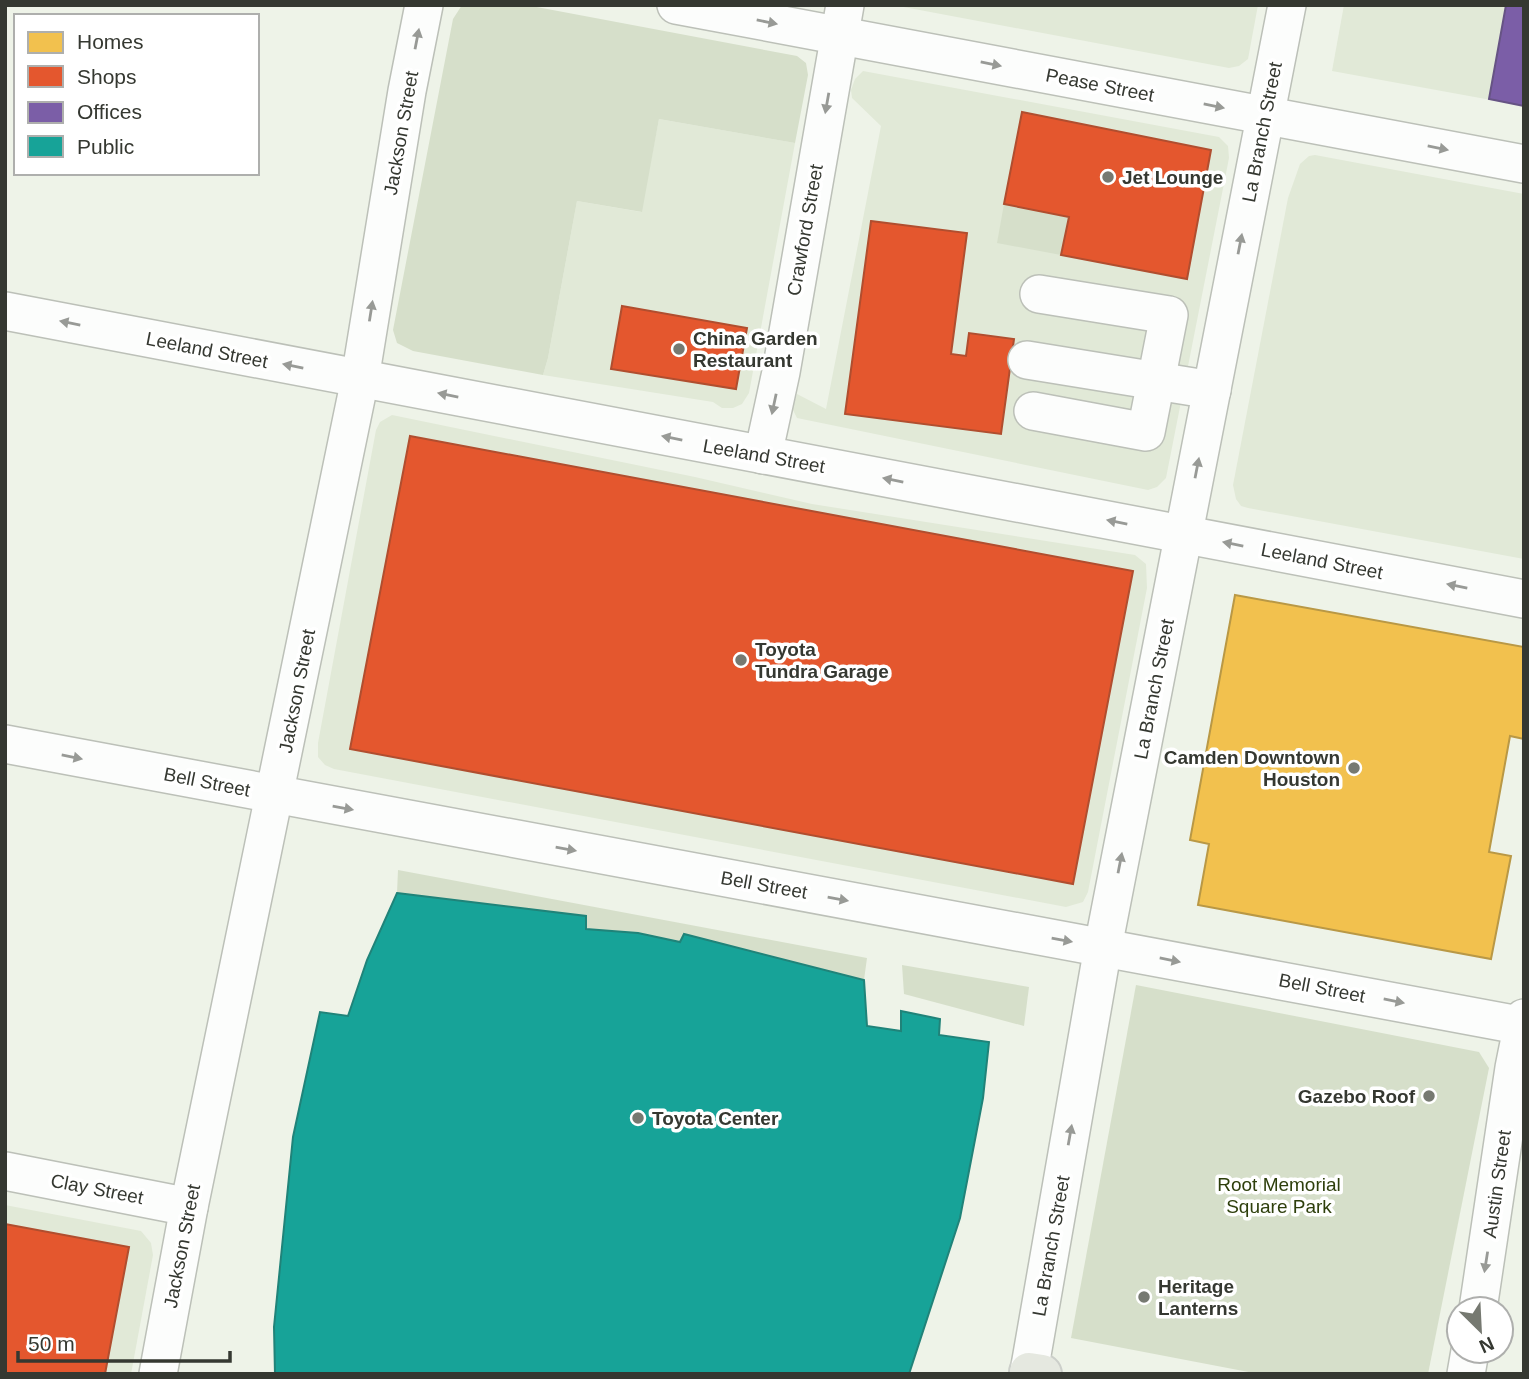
<svg xmlns="http://www.w3.org/2000/svg" width="1529" height="1379" viewBox="0 0 1529 1379" font-family="Helvetica,sans-serif">
<rect width="100%" height="100%" fill="#eef3e8"/>
<g fill="#e1e9d7">
<path d="M893,5h365l-10,54 -9,7 -10,2z"/>
<path d="M1344,5h180v101l-192,-35z"/>
<path d="M863,71l356,66 9,9 1,12 -63,320 -9,9 -9,3 -351,-72 -5,-10 5,-14 29,15 55,-283 -29,-28 -1,-8 4,-11z"/>
<path d="M659,119l136,24 -46,250 -7,11 -9,4h-11l-9,-6 -170,-27 5,-17 29,-157 64,11z"/>
<path d="M1315,155l209,39v365l-276,-51 -7,-2 -5,-7 -3,-14 55,-287 12,-34 9,-8z"/>
<path d="M392,415l303,62 117,27 323,51 11,9 1,24 -59,304 -5,10 -17,5 -732,-138 -9,-4 -7,-8v-14l58,-313 4,-8z"/>
<path d="M5,1205l136,26 10,12 2,12 -22,119h-126z"/>
</g>
<g fill="#d6dfca">
<path d="M462,5h64l271,51 9,7 2,12 -13,68 -136,-24 -17,93 -65,-11 -29,157 -5,17 -130,-24 -16,-8 -4,-13 60,-311z"/>
<path d="M1004,204l65,13 -8,38 -64,-12z"/>
<path d="M398,870l469,88 -3,22 -180,-46 -4,8 -42,-9 -52,-4v-13l-189,-23z"/>
<path d="M902,965l127,22 -5,39 -120,-32z"/>
<path d="M1136,985l343,67 10,16 -61,306h-169l-188,-36z"/>
</g>
<path fill="#f2c14e" stroke="#b99845" stroke-width="2" d="M1235,595l289,52v92l-14,-3 -21,116 22,4 -20,103 -293,-54 11,-61 -19,-4z"/>
<g fill="#e4572e" stroke="#b04e2f" stroke-width="2">
<path d="M1022,112l189,38 -24,129 -126,-24 8,-38 -65,-13z"/>
<path d="M871,221l96,12 -16,121 15,2 3,-23 45,6 -13,95 -156,-20z"/>
<path d="M622,306l125,22 -11,61 -125,-20z"/>
<path d="M410,436l723,135 -60,313 -723,-135z"/>
<path d="M5,1224l124,23 -24,127h-100z"/>
</g>
<path fill="#7b5ea7" stroke="#665384" stroke-width="2" d="M1506,5h18v101l-35,-7z"/>
<path fill="#17a398" stroke="#208379" stroke-width="2" d="M397,893l189,23v13l52,4 42,9 4,-8 180,46 3,46 34,5v-20l39,8 -1,16 50,7 -6,56 -23,120 -51,156h-634l-1,-47 19,-190 27,-125 28,4 19,-56z"/>
<g fill="none" stroke-linecap="round" stroke-linejoin="round">
<g stroke="#bcc0b8" stroke-width="40">
<g id="minor">
<path d="M676,5l848,159"/>
<path d="M5,311l1519,288"/>
<path d="M1027,360l185,30"/>
<path d="M1033,411l113,21 23,-117 -130,-21"/>
<path d="M763,455l18,-83 64,-367"/>
<path d="M5,744l1519,282"/>
<path d="M5,1171l184,36"/>
<path d="M1478,1309l36,-241 10,-50"/>
<path d="M1029,1372l74,-425 184,-942"/>
<path d="M158,1374l31,-167 171,-828 47,-288 17,-86"/>
<path d="M1466,1374l4,-23"/>
</g>
</g>
<g stroke="#cccfca" stroke-width="42">
<path id="major" d="M1029,1374v-2l13,2"/>
</g>
<use href="#minor" stroke="#fcfdfc" stroke-width="37"/>
<use href="#major" stroke="#e5e8e0" stroke-width="38"/>
</g>
<defs><path id="oneway-solid" d="M-6-.8H1V-3.2L6.5 0L1 3.2V.8H-6Z" transform="scale(1.75)"/></defs>
<g fill="#989a96">
<use href="#oneway-solid" transform="translate(767 22) rotate(11)"/>
<use href="#oneway-solid" transform="translate(417 39) rotate(-79)"/>
<use href="#oneway-solid" transform="translate(991 64) rotate(11)"/>
<use href="#oneway-solid" transform="translate(827 103) rotate(100)"/>
<use href="#oneway-solid" transform="translate(1214 106) rotate(11)"/>
<use href="#oneway-solid" transform="translate(1438 148) rotate(11)"/>
<use href="#oneway-solid" transform="translate(1240 244) rotate(-79)"/>
<use href="#oneway-solid" transform="translate(371 311) rotate(-81)"/>
<use href="#oneway-solid" transform="translate(70 323) rotate(-169)"/>
<use href="#oneway-solid" transform="translate(293 366) rotate(-169)"/>
<use href="#oneway-solid" transform="translate(448 395) rotate(-169)"/>
<use href="#oneway-solid" transform="translate(774 404) rotate(102)"/>
<use href="#oneway-solid" transform="translate(672 438) rotate(-169)"/>
<use href="#oneway-solid" transform="translate(1197 468) rotate(-79)"/>
<use href="#oneway-solid" transform="translate(893 480) rotate(-169)"/>
<use href="#oneway-solid" transform="translate(1117 522) rotate(-169)"/>
<use href="#oneway-solid" transform="translate(1233 544) rotate(-169)"/>
<use href="#oneway-solid" transform="translate(1457 586) rotate(-169)"/>
<use href="#oneway-solid" transform="translate(72 757) rotate(11)"/>
<use href="#oneway-solid" transform="translate(343 808) rotate(10)"/>
<use href="#oneway-solid" transform="translate(566 849) rotate(10)"/>
<use href="#oneway-solid" transform="translate(1120 863) rotate(-79)"/>
<use href="#oneway-solid" transform="translate(838 899) rotate(10)"/>
<use href="#oneway-solid" transform="translate(1062 940) rotate(10)"/>
<use href="#oneway-solid" transform="translate(1170 960) rotate(11)"/>
<use href="#oneway-solid" transform="translate(1394 1001) rotate(11)"/>
<use href="#oneway-solid" transform="translate(1070 1135) rotate(-80)"/>
<use href="#oneway-solid" transform="translate(1486 1262) rotate(99)"/>
</g>
<g fill="#767971" stroke="#fff" stroke-width="2.5">
<circle cx="1108" cy="177" r="7"/>
<circle cx="679" cy="349" r="7"/>
<circle cx="741" cy="660" r="7"/>
<circle cx="1354" cy="768" r="7"/>
<circle cx="1429" cy="1096" r="7"/>
<circle cx="638" cy="1118" r="7"/>
<circle cx="1144" cy="1297" r="7"/>
</g>
<g text-anchor="middle" dominant-baseline="central" stroke-width="7" stroke-linejoin="round" paint-order="stroke">
<g font-size="19" fill="#353831" stroke="#fff">
<text transform="translate(1100 85) rotate(11)">Pease Street</text>
<text transform="translate(1262 132) rotate(-79)">La Branch Street</text>
<text transform="translate(401 133) rotate(-80)">Jackson Street</text>
<text transform="translate(805 230) rotate(-80)">Crawford Street</text>
<text transform="translate(207 350) rotate(11)">Leeland Street</text>
<text transform="translate(764 456) rotate(10)">Leeland Street</text>
<text transform="translate(1322 561) rotate(11)">Leeland Street</text>
<text transform="translate(1154 689) rotate(-79)">La Branch Street</text>
<text transform="translate(297 691) rotate(-79)">Jackson Street</text>
<text transform="translate(207 782) rotate(11)">Bell Street</text>
<text transform="translate(764 885) rotate(10)">Bell Street</text>
<text transform="translate(1322 988) rotate(11)">Bell Street</text>
<text transform="translate(1497 1184) rotate(-82)">Austin Street</text>
<text transform="translate(97 1189) rotate(11)">Clay Street</text>
<text transform="translate(182 1246) rotate(-79)">Jackson Street</text>
<text transform="translate(1051 1246) rotate(-80)">La Branch Street</text>
</g>
<g font-size="19" font-weight="bold" fill="#353831" stroke="#fff" text-anchor="start">
<text x="1122" y="177">Jet Lounge</text>
<text x="693" y="338">China Garden<tspan x="693" dy="22">Restaurant</tspan></text>
<text x="755" y="649">Toyota<tspan x="755" dy="22">Tundra Garage</tspan></text>
<text x="1340" y="757" text-anchor="end">Camden Downtown<tspan x="1340" dy="22">Houston</tspan></text>
<text x="1415" y="1096" text-anchor="end">Gazebo Roof</text>
<text x="652" y="1118">Toyota Center</text>
<text x="1158" y="1286">Heritage<tspan x="1158" dy="22">Lanterns</tspan></text>
</g>
<g font-size="19" fill="#2e3f0c" stroke="#fff">
<text x="1279" y="1184">Root Memorial<tspan x="1279" dy="22">Square Park</tspan></text>
</g>
</g>
<rect width="1529" height="1379" fill="none" stroke="#353831" stroke-width="14"/>
<rect x="14" y="14" width="245" height="161" fill="#ffffff" stroke="#aeafad" stroke-width="2"/>
<rect x="28" y="32" width="35" height="21" fill="#f2c14e" stroke="#aeafad" stroke-width="2"/>
<text x="77" y="49" font-size="21" fill="#353831">Homes</text>
<rect x="28" y="66" width="35" height="21" fill="#e4572e" stroke="#aeafad" stroke-width="2"/>
<text x="77" y="84" font-size="21" fill="#353831">Shops</text>
<rect x="28" y="102" width="35" height="21" fill="#7b5ea7" stroke="#aeafad" stroke-width="2"/>
<text x="77" y="119" font-size="21" fill="#353831">Offices</text>
<rect x="28" y="136" width="35" height="21" fill="#17a398" stroke="#aeafad" stroke-width="2"/>
<text x="77" y="154" font-size="21" fill="#353831">Public</text>
<g transform="translate(1480 1330) rotate(156)"><circle r="33" fill="#ffffff" stroke="#aeafad" stroke-width="2"/>
<path d="M0-5L12 26L0 18L-12 26Z" fill="#767971"/>
<text y="-10" font-size="19" font-weight="bold" text-anchor="middle" fill="#353831">N</text>
</g>
<path d="M18 1351v10h212v-10" fill="none" stroke="#353831" stroke-width="3.5"/>
<text x="28" y="1351" font-size="21" fill="#353831" stroke="#ffffff" stroke-width="5" paint-order="stroke">50 m</text>
</svg>
